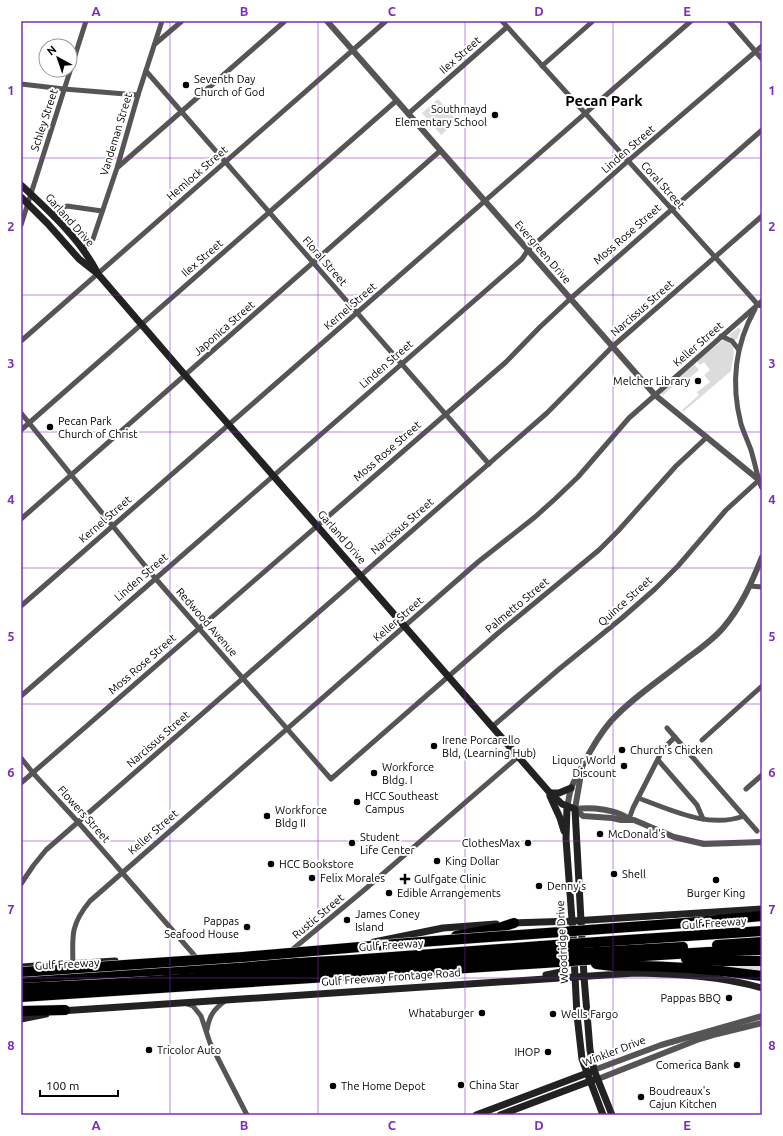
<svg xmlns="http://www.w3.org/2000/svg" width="783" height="1136" viewBox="0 0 783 1136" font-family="Ubuntu,sans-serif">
<rect width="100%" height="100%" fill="#fff"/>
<g fill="#dcdcdc">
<path d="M438,99l19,22 -16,14 -19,-22z"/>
<path d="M739,327l2,3 -4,9 -3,1 -5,-5z"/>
<path d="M723,340c16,3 10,18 8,31l-48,41 -1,-2 17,-15 -2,-3 13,-10 -6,-7 6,-5 -6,-8 -4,3 -3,-4z"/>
<path d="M694,364l5,6 -12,10 -3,-3 -21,18 -2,-2z"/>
<path d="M762,958v14l-39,-7z"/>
</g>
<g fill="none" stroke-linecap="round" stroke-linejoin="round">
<g stroke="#dbdbdb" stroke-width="11">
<g id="motorway">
<path d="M685,923l77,-7"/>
<path d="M456,936l43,-8 15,-5"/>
<path d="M612,941l150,-10"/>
<path d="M717,945l45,-3"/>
<path d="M613,951l70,-4"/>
<path d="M613,958l95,-6 54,-2"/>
<path d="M686,959l37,2h39"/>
<path d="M613,966c50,-1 99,3 149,10"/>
<path d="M21,978l330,-18 190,-14"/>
<path d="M21,988l85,-4 436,-29"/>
<path d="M21,997l523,-34"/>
<path d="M21,1011l44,-1"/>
</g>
</g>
<g stroke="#555" stroke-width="5">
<path d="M502,21l250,277 6,7 4,1"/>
<path d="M729,21l33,38"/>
<path d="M155,44l27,-23"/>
<path d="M542,66l51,-45"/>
<path d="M146,71l343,393"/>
<path d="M21,84l43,5 74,6"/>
<path d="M408,114l99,-87"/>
<path d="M118,167l167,-146"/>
<path d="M53,216l9,-8 5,-2 35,5"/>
<path d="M21,225l65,-204"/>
<path d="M83,249l10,-10 24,-71 21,-73 24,-74"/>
<path d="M755,309c-20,36 -24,76 -14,115 3,9 7,18 10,26 3,10 5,20 8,30"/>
<path d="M721,336l11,5 7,9"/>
<path d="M21,341l365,-320"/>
<path d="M21,413l134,165 176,201 166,-145 102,-84 19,-19 58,-65 31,-29"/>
<path d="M21,430l375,-329"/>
<path d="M21,519l419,-368"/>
<path d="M750,586l12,1"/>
<path d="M21,606l670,-585"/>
<path d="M21,696l501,-437 6,-9 100,-89 134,-115"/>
<path d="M493,726l65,-56 64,-52 33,-29 23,-23 48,-56 33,-30"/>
<path d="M667,728l90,103"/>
<path d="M702,740l60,-54"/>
<path d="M21,758l12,15 45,49 117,134"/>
<path d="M658,760l39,45 6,14"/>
<path d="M21,783l485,-421 34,-35 30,-28 192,-169"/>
<path d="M746,789l16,-14"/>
<path d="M638,798c34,12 70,31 106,18"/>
<path d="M629,819l4,-11 30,-59 12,-12"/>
<path d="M21,884l12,-18 13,-16 501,-437 65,-66 150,-131"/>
<path d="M293,949l70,-58 156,-135"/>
<path d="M73,963c-1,-28 -2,-39 17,-62l388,-339 57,-45 20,-18 23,-22 51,-59 133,-117"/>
<path d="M187,1004l6,2 8,10 9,27 37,72"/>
<path d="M207,1030c2,-14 7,-21 18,-29"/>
</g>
<g stroke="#555" stroke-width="6">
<path d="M327,21l328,374 104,85 3,7"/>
<path d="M567,807c2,-7 2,-14 5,-21 3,-7 7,-14 11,-21 8,-16 16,-30 28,-44 20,-22 46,-39 70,-58 14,-11 30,-21 42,-35 18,-21 29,-46 39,-71"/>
<path d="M575,809l8,7 29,2 9,2h13l40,17 30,7 58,-2"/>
<path d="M575,809c16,-2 41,0 54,10"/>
<path d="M575,809l7,-41"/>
<path d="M594,1070l67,-25 101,-29"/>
<path d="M598,1079l99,-39 20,-6 45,-11"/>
</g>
<g stroke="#222" stroke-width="7">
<path d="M21,185c27,25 59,54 76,87"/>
<path d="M21,197l27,27 31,35 19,15 87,101 44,50 321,368 12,11 13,5 9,168 6,73 4,20 18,45"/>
<path d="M550,793h9l12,-5"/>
<path d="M550,796l10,22 4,13"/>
<path d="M567,807l-1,32 8,108"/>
<path d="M511,923l62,-2 189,-12"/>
<path d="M374,942l69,-14 53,-4"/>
<path d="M574,957l3,58 5,44 21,56"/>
<path d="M21,967l94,-6"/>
<path d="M546,975l15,-3 4,-6 -2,-31 -4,-6"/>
<path d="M60,1011l575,-38c43,1 85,3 127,15"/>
<path d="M21,1019l25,-5"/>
<path d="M476,1115l114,-43"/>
<path d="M500,1115l93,-35"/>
</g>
<use href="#motorway" stroke="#000" stroke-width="10"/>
<g stroke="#dbdbdb" stroke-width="11" stroke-linecap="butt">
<g id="motorway-bridge">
<path d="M541,946l71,-5"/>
<path d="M542,955l71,-4"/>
<path d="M544,963l69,-5"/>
<path d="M596,964l17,2"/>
<path d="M21,972l222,-15 164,-14 278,-20"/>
</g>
</g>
<use href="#motorway-bridge" stroke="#000" stroke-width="10"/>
</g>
<path fill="none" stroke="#7b2cbf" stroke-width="1" stroke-opacity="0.55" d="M170,21v1094M318,21v1094M465,21v1094M613,21v1094M21,158h741M21,295h741M21,432h741M21,568h741M21,704h741M21,841h741M21,978h741"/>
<g fill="#000" stroke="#fff" stroke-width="1.5">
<circle cx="186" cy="85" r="4"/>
<circle cx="495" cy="115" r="4"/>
<circle cx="698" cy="381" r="4"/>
<circle cx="50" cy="427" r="4"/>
<circle cx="434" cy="746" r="4"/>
<circle cx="622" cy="750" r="4"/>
<circle cx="624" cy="766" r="4"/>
<circle cx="374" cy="773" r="4"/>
<circle cx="357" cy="802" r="4"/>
<circle cx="267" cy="816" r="4"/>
<circle cx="600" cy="834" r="4"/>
<circle cx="352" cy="843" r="4"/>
<circle cx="528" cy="843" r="4"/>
<circle cx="437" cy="861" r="4"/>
<circle cx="271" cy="864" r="4"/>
<circle cx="614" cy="874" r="4"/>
<circle cx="312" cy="878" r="4"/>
<path d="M403 873h4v4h4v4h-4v4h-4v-4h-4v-4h4z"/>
<circle cx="716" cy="880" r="4"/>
<circle cx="539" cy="886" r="4"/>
<circle cx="389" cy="893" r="4"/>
<circle cx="347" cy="920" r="4"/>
<circle cx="247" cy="927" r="4"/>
<circle cx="729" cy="998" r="4"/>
<circle cx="482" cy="1013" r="4"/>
<circle cx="553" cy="1014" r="4"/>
<circle cx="149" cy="1050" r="4"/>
<circle cx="548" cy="1052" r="4"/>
<circle cx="737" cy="1065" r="4"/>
<circle cx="461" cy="1085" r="4"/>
<circle cx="333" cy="1086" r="4"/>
<circle cx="641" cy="1097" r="4"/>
</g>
<g text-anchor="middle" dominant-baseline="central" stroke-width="4" stroke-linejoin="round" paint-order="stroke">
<g font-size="11" fill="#000" stroke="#fff">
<text transform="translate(460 55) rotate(-41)">Ilex Street</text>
<text transform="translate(44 120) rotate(-72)">Schley Street</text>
<text transform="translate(116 134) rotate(-73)">Vandeman Street</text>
<text transform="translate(628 149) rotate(-41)">Linden Street</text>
<text transform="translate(197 173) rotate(-41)">Hemlock Street</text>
<text transform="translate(663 185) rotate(48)">Coral Street</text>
<text transform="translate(70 220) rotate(48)">Garland Drive</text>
<text transform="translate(627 234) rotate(-41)">Moss Rose Street</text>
<text transform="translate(543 252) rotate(49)">Evergreen Drive</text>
<text transform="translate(202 258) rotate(-41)">Ilex Street</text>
<text transform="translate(325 261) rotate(49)">Floral Street</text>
<text transform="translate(350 306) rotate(-41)">Kernel Street</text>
<text transform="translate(642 308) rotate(-41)">Narcissus Street</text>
<text transform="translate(224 328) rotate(-41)">Japonica Street</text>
<text transform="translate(698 344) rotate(-41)">Keller Street</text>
<text transform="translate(386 364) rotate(-41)">Linden Street</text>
<text transform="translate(387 451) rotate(-41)">Moss Rose Street</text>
<text transform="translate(105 519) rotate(-41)">Kernel Street</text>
<text transform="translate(402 526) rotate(-41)">Narcissus Street</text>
<text transform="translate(342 537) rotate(49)">Garland Drive</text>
<text transform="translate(141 577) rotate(-41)">Linden Street</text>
<text transform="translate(625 601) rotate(-42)">Quince Street</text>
<text transform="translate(517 605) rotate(-40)">Palmetto Street</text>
<text transform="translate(398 619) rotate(-41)">Keller Street</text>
<text transform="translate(207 622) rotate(49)">Redwood Avenue</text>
<text transform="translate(142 664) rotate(-41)">Moss Rose Street</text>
<text transform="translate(158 739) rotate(-41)">Narcissus Street</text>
<text transform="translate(84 814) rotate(48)">Flowers Street</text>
<text transform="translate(153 832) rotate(-41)">Keller Street</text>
<text transform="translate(318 916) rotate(-40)">Rustic Street</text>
<text transform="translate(714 923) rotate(-4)">Gulf Freeway</text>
<text transform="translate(562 942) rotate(-93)">Woodridge Drive</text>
<text transform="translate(391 945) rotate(-4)">Gulf Freeway</text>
<text transform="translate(67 964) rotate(-3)">Gulf Freeway</text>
<text transform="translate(391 977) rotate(-4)">Gulf Freeway Frontage Road</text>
<text transform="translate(614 1051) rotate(-21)">Winkler Drive</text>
</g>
<g font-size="11" fill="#000" stroke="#fff" text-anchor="start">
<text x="194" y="79">Seventh Day<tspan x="194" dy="13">Church of God</tspan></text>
<text x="487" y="109" text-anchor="end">Southmayd<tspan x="487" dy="13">Elementary School</tspan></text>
<text x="690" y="381" text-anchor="end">Melcher Library</text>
<text x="58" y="421">Pecan Park<tspan x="58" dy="13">Church of Christ</tspan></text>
<text x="442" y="740">Irene Porcarello<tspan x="442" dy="13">Bld, (Learning Hub)</tspan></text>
<text x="630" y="750">Church's Chicken</text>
<text x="616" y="760" text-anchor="end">Liquor World<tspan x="616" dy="13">Discount</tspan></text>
<text x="382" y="767">Workforce<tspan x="382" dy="13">Bldg. I</tspan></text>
<text x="365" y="796">HCC Southeast<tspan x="365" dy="13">Campus</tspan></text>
<text x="275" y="810">Workforce<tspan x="275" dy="13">Bldg II</tspan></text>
<text x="608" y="834">McDonald's</text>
<text x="360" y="837">Student<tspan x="360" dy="13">Life Center</tspan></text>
<text x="520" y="843" text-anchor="end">ClothesMax</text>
<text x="445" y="861">King Dollar</text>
<text x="279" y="864">HCC Bookstore</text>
<text x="622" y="874">Shell</text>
<text x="320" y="878">Felix Morales</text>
<text x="414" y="879">Gulfgate Clinic</text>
<text x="547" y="886">Denny's</text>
<text x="397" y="893">Edible Arrangements</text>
<text x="716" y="893" text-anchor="middle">Burger King</text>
<text x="355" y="914">James Coney<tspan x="355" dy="13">Island</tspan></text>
<text x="239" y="921" text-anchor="end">Pappas<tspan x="239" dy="13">Seafood House</tspan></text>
<text x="721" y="998" text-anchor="end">Pappas BBQ</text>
<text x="474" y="1013" text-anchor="end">Whataburger</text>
<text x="561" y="1014">Wells Fargo</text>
<text x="157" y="1050">Tricolor Auto</text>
<text x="540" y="1052" text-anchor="end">IHOP</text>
<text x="729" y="1065" text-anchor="end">Comerica Bank</text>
<text x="469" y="1085">China Star</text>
<text x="341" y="1086">The Home Depot</text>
<text x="649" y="1091">Boudreaux's<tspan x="649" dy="13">Cajun Kitchen</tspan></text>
</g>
<g font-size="15" font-weight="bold" fill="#000" stroke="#fff">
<text x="604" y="100">Pecan Park</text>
</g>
</g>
<rect width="783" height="1136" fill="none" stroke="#ffffff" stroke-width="44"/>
<g transform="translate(58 58) rotate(320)"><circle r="19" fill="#ffffff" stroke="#999999"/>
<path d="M0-3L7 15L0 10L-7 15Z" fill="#000000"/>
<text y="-6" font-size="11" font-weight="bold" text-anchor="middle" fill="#000000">N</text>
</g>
<path d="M40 1090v6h78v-6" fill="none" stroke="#000000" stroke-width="2"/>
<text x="46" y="1090" font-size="12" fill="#000000" stroke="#ffffff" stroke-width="3" paint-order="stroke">100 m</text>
<rect x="22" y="22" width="739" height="1092" fill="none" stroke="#7b2cbf" stroke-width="1.5"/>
<g font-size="13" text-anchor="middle" font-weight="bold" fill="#7b2cbf">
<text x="96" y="16">A</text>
<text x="244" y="16">B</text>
<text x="392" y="16">C</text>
<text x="539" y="16">D</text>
<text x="687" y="16">E</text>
<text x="11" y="95">1</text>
<text x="772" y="95">1</text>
<text x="11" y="231">2</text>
<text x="772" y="231">2</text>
<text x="11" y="368">3</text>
<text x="772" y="368">3</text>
<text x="11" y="504">4</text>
<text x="772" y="504">4</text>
<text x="11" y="641">5</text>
<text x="772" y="641">5</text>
<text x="11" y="777">6</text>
<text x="772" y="777">6</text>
<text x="11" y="914">7</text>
<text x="772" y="914">7</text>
<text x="11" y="1050">8</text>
<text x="772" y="1050">8</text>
<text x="96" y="1130">A</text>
<text x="244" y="1130">B</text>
<text x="392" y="1130">C</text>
<text x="539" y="1130">D</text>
<text x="687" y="1130">E</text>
</g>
</svg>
